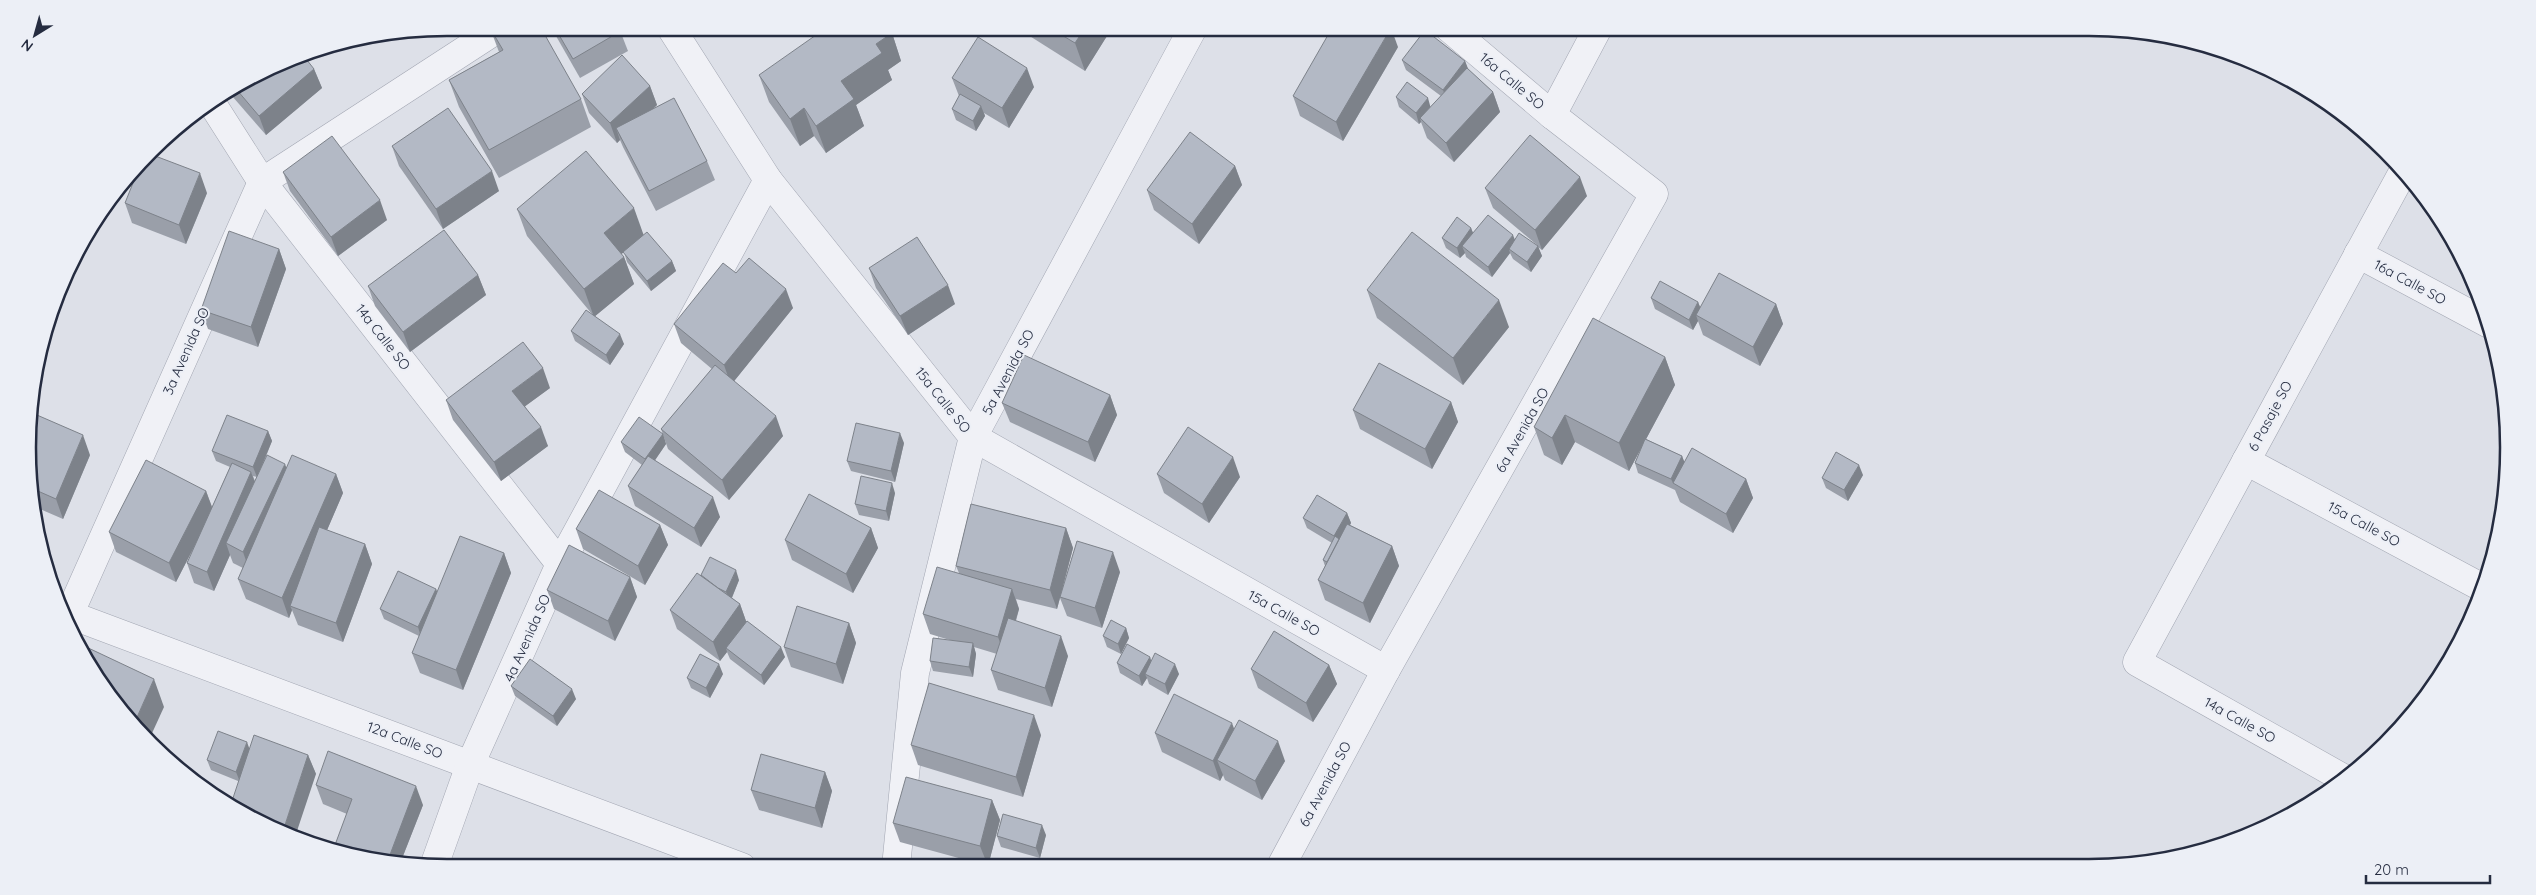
<svg xmlns="http://www.w3.org/2000/svg" width="2536" height="895" viewBox="0 0 2536 895" font-family="Quicksand,sans-serif">
<rect width="100%" height="100%" fill="#dde0e8"/>
<g fill="none" stroke-linecap="round" stroke-linejoin="round">
<g stroke="#a2a6b2" stroke-width="29">
<g id="street">
<path d="M671,28l97,152 205,257 413,233"/>
<path d="M1449,28l103,87"/>
<path d="M213,105l49,77 298,382"/>
<path d="M2358,254l131,70"/>
<path d="M2246,461l235,126"/>
<path d="M68,614l674,253"/>
<path d="M69,615l193,-433 237,-154"/>
<path d="M2343,778l-206,-116 267,-492"/>
<path d="M434,866l36,-101 90,-201 208,-384"/>
<path d="M1281,866l105,-196 268,-476 -102,-79 46,-87"/>
<path d="M896,867l19,-194 58,-236 220,-409"/>
</g>
</g>
<use href="#street" stroke="#f0f1f6" stroke-width="28"/>
</g>
<g fill="#9a9fa9" fill-rule="evenodd">
<path d="M490,28l91,71 10,28 -92,51 -40,-71 -10,-27 50,-28z"/>
<path d="M553,28h66l9,23 -48,27 -24,-42z"/>
<path d="M1017,28h95l-27,43z"/>
<path d="M1547,28h22l-7,9z"/>
<path d="M892,33l9,28 -13,9 4,10 -36,25 8,21 -38,27 -12,-17 -14,10 -31,-44 -10,-27z"/>
<path d="M1398,47l-55,94 -43,-25 -7,-20z"/>
<path d="M287,59l27,10 8,19 -56,47 -34,-39 -1,-2z"/>
<path d="M1402,60l63,1 3,9 25,22 7,20 -46,50 -27,-24 -6,-16 -2,2 -20,-17 -3,-10 35,10 10,-11 -35,-26z"/>
<path d="M952,78l82,9 -25,41 -25,-15 1,3 -9,15 -20,-11 -4,-11 7,-13z"/>
<path d="M650,86l7,19 -3,3 53,53 8,19 -59,31 -33,-64 -3,-7 -3,3 -28,-30 -7,-19z"/>
<path d="M392,146l107,45 -56,38 -44,-63z"/>
<path d="M1235,166l7,19 -43,59 -45,-34 -7,-20z"/>
<path d="M283,172l104,48 -49,36 -48,-65z"/>
<path d="M1485,188l102,8 -45,54 -4,-3 4,9 -11,16 -18,-13 -3,-6 -18,24 -26,-20 -1,-4 -5,5 -14,-10 -4,-10 29,-10 2,5 42,6 22,6 -44,-37z"/>
<path d="M207,193l-21,51 -54,-21 -7,-20z"/>
<path d="M517,209l126,26 29,26 4,10 -25,20 -24,-29 -3,-10 -3,2 3,3 10,27 -39,32 29,28 -14,21 -35,-24 -4,-10 21,-17 -65,-78z"/>
<path d="M279,249l7,20 -28,78 -50,-18 -7,-19z"/>
<path d="M869,268l86,36 -47,31 -32,-47z"/>
<path d="M736,273l57,35 -59,73 49,55 -54,64 -61,-51 -7,-20 51,-60 -31,-26 -7,-19z"/>
<path d="M478,275l8,20 -76,57 -35,-46 -7,-20z"/>
<path d="M1367,290l142,37 -46,58 -86,-67z"/>
<path d="M1651,298l47,4 2,5 76,-3 7,20 -23,42 -57,-31 -5,-14 -5,9 -38,-21z"/>
<path d="M1665,357l10,28 -29,54 36,17 2,6 62,17 7,19 -20,35 -53,-31 -5,-12 -37,-17 -3,-10 8,-19 -14,27 -54,-29 -13,23 -18,-10 -10,-28z"/>
<path d="M550,388l-25,18 23,40 -47,35 -48,-61 -7,-20z"/>
<path d="M1110,395l7,20 -22,47 -85,-40 -8,-19z"/>
<path d="M1451,402l7,20 -26,47 -72,-40 -7,-19z"/>
<path d="M268,431l4,10 -11,28 26,-1 49,6 7,19 -16,37 38,14 7,20 -29,78 -45,-17 -6,-15 -3,8 -43,-19 -8,-20 5,-11 -10,-5 -3,-8 -16,36 -20,-8 -7,-20 8,-18 -19,37 -60,-30 -7,-20 97,-41 6,16 18,-40 -14,-6 -4,-10zM253,476l4,1 -2,4z"/>
<path d="M663,434l3,10 -11,16 65,57 -19,30 -66,-41 -7,-20 14,-21 -17,-13 -4,-10z"/>
<path d="M904,443l-9,39 -44,-11 -4,-10z"/>
<path d="M90,455l-27,64 -30,-13 -5,-31z"/>
<path d="M1157,474l83,3 -31,46 -45,-30z"/>
<path d="M1863,475l-15,26 -22,-13 -4,-10z"/>
<path d="M895,493l-6,28 -30,-6 -4,-11z"/>
<path d="M1347,513l4,10 -1,2 42,21 7,20 -29,57 -45,-23 -7,-20 7,-14 -2,-6 9,-17 -25,-15 -4,-10z"/>
<path d="M660,525l8,20 -23,40 -62,-36 -7,-20z"/>
<path d="M871,528l7,20 -25,45 -61,-33 -7,-20z"/>
<path d="M1066,528l7,20 -10,38 57,-14 -18,56 -35,-12 -7,-18 -3,11 -41,-10 3,10 -3,12 52,35 -16,51 -54,-17 -7,-20 6,-16 -23,-7 2,7 -3,23 -40,-6 -3,-10 23,-20 -23,-7 -7,-20 36,-41 -3,-7z"/>
<path d="M504,553l7,20 -48,117 -43,-17 -8,-20 7,-17 -35,-17 -4,-10 56,-20 1,3z"/>
<path d="M701,575l38,5 -7,18 8,6 6,17 39,36 -21,28 -34,-26 -3,-7 -7,9 -43,-32 -7,-19z"/>
<path d="M630,577l7,20 -22,44 -61,-32 -7,-19z"/>
<path d="M849,623l7,20 -13,41 -52,-17 -7,-20z"/>
<path d="M1126,628l3,10 -8,16 -14,-7 -4,-11z"/>
<path d="M1150,657l1,4 28,13 -11,21 -19,-11 -2,-6 -5,8 -22,-13 -3,-10z"/>
<path d="M1329,665l8,19 -24,38 -55,-34 -7,-19z"/>
<path d="M723,674l-13,24 -19,-10 -4,-10z"/>
<path d="M511,686l65,13 -19,27 -42,-30z"/>
<path d="M1235,729l50,32 -23,39 -37,-20 -2,-5 -3,6 -58,-29 -7,-19z"/>
<path d="M1041,735l-18,62 -105,-32 -7,-20z"/>
<path d="M249,748l59,7 8,19 -78,7 -27,-11 -4,-10z"/>
<path d="M825,772l7,19 -10,37 -63,-18 -8,-20z"/>
<path d="M316,785l107,20 -22,56 -63,-8 -3,-8 12,-31 -24,-10z"/>
<path d="M992,800l8,20 -12,46 -88,-24 -7,-19z"/>
<path d="M1046,835l-6,23 -39,-11 -4,-11z"/>
</g>
<g fill="#7d828a">
<path d="M1085,28h27l-27,43 -10,-28z"/>
<path d="M1391,28l7,19 -55,94 -7,-19z"/>
<path d="M1558,28h11l-7,9z"/>
<path d="M892,33l9,28 -13,9 4,10 -36,25 8,21 -38,27 -10,-27 25,-45 35,-37z"/>
<path d="M1465,61l4,10 -22,30 -4,-11z"/>
<path d="M1027,68l7,19 -25,41 -7,-20z"/>
<path d="M314,69l8,19 -56,47 -7,-19z"/>
<path d="M650,86l7,19 -36,34 -5,-11 4,12 -3,3 -7,-20z"/>
<path d="M1493,92l7,20 -46,50 -8,-19z"/>
<path d="M1428,98l3,11 -11,9 1,4 -2,2 -3,-11z"/>
<path d="M981,106l4,10 -9,15 -3,-10z"/>
<path d="M804,108l10,28 -14,10 -10,-27z"/>
<path d="M1235,166l7,19 -43,59 -7,-20z"/>
<path d="M492,171l7,20 -56,38 -7,-20z"/>
<path d="M200,173l7,20 -21,51 -7,-19z"/>
<path d="M1580,177l7,19 -45,54 -7,-20z"/>
<path d="M380,200l7,20 -49,36 -7,-19z"/>
<path d="M634,208l10,28 -30,24 -10,-27z"/>
<path d="M1471,228l4,10 -13,8 3,7 -5,5 -3,-10z"/>
<path d="M1513,235l4,10 -8,4 1,4 -18,24 -4,-10z"/>
<path d="M1538,246l4,10 -11,16 -4,-10z"/>
<path d="M279,249l7,20 -28,78 -7,-20z"/>
<path d="M624,257l10,27 -40,33 -10,-28z"/>
<path d="M672,261l4,10 -25,20 -4,-10z"/>
<path d="M478,275l8,20 -76,57 -7,-20z"/>
<path d="M948,285l7,19 -47,31 -8,-19z"/>
<path d="M786,289l7,19 -62,77 -7,-20z"/>
<path d="M1499,300l10,27 -46,58 -10,-27z"/>
<path d="M1698,302l4,10 -6,3 2,6 -5,9 -4,-10z"/>
<path d="M1776,304l7,20 -23,42 -7,-19z"/>
<path d="M620,334l4,10 -14,21 -4,-10z"/>
<path d="M1665,357l10,28 -46,86 -10,-28z"/>
<path d="M543,368l7,20 -30,22 -8,-19z"/>
<path d="M1110,395l7,20 -22,47 -7,-20z"/>
<path d="M1451,402l7,20 -26,47 -7,-20z"/>
<path d="M1565,415l10,27 -13,23 -10,-27z"/>
<path d="M776,416l7,20 -54,64 -7,-20z"/>
<path d="M541,427l7,19 -47,35 -7,-19z"/>
<path d="M268,431l4,10 -15,36 -4,-10z"/>
<path d="M900,433l4,10 -9,39 -4,-11z"/>
<path d="M663,434l3,10 -17,25 -4,-10z"/>
<path d="M83,435l7,20 -27,64 -7,-20z"/>
<path d="M1682,456l4,10 -13,17 -2,-4z"/>
<path d="M1233,457l7,20 -31,46 -7,-19z"/>
<path d="M285,464l7,19 -42,89 -7,-20z"/>
<path d="M1859,465l4,10 -15,26 -4,-11z"/>
<path d="M251,472l7,19 -32,52 4,12 -16,36 -7,-19z"/>
<path d="M336,474l7,19 -49,114 -4,-1 2,4 -3,8 -7,-20z"/>
<path d="M1746,479l7,19 -20,35 -7,-19z"/>
<path d="M892,483l3,10 -6,28 -3,-10z"/>
<path d="M206,491l7,19 -37,72 -7,-19z"/>
<path d="M713,497l7,20 -19,30 -7,-19z"/>
<path d="M1347,513l4,10 -13,23 -4,-10z"/>
<path d="M660,525l8,20 -23,40 -7,-19z"/>
<path d="M871,528l7,20 -25,45 -7,-19z"/>
<path d="M1066,528l7,20 -16,61 -7,-19z"/>
<path d="M365,544l7,20 -29,78 -7,-19z"/>
<path d="M1392,546l7,20 -29,57 -7,-20z"/>
<path d="M1113,552l7,20 -18,56 -7,-20z"/>
<path d="M504,553l7,20 -48,117 -7,-20z"/>
<path d="M736,570l3,10 -9,22 -4,-10z"/>
<path d="M630,577l7,20 -22,44 -7,-20z"/>
<path d="M436,589l4,10 -19,38 -3,-10z"/>
<path d="M1012,589l7,20 -14,47 -7,-19z"/>
<path d="M740,604l7,20 -21,24 1,4 -7,9 -7,-19z"/>
<path d="M849,623l7,20 -13,41 -7,-20z"/>
<path d="M1126,628l3,10 -8,16 -3,-10z"/>
<path d="M1061,636l7,20 -16,51 -7,-19z"/>
<path d="M973,643l3,11 -3,23 -4,-10z"/>
<path d="M781,647l4,10 -21,28 -3,-10z"/>
<path d="M1150,657l3,10 -8,7 2,4 -5,8 -3,-10z"/>
<path d="M719,664l4,10 -13,24 -4,-10z"/>
<path d="M1175,664l4,10 -11,21 -3,-11z"/>
<path d="M1329,665l8,19 -24,38 -7,-19z"/>
<path d="M154,679l10,28 -16,35 -14,-18z"/>
<path d="M572,689l4,10 -19,27 -4,-10z"/>
<path d="M1034,715l7,20 -18,62 -7,-20z"/>
<path d="M1232,723l7,19 -22,18 6,15 -3,6 -7,-20z"/>
<path d="M1278,741l7,20 -23,39 -7,-19z"/>
<path d="M247,742l4,11 -11,29 -4,-10z"/>
<path d="M308,755l8,19 -20,60 -12,-6z"/>
<path d="M825,772l7,19 -10,37 -7,-20z"/>
<path d="M416,786l7,19 -22,56 -13,-1z"/>
<path d="M992,800l8,20 -12,46 -8,-20z"/>
<path d="M1042,825l4,10 -6,23 -4,-10z"/>
</g>
<g fill="#b3b9c5" stroke="#7d828a">
<path d="M490,28h51l40,71 -92,51 -40,-70 54,-30z"/>
<path d="M555,28h64l2,3 -48,28z"/>
<path d="M826,28h61l5,5 -16,11 6,9 -41,28 13,18 -38,27 -12,-18 -14,11 -31,-44z"/>
<path d="M1050,28h35l-10,15z"/>
<path d="M1332,28h59l-55,94 -43,-26z"/>
<path d="M1425,30l40,31 -22,29 -41,-30z"/>
<path d="M978,37l49,31 -25,40 -50,-30z"/>
<path d="M303,55l11,14 -55,47 -22,-26 50,-31z"/>
<path d="M622,55l28,31 -40,37 -28,-29z"/>
<path d="M1467,68l26,24 -47,51 -26,-25z"/>
<path d="M1407,82l21,16 -12,15 -20,-16z"/>
<path d="M960,94l21,12 -8,15 -21,-12z"/>
<path d="M674,98l33,63 -58,30 -33,-63z"/>
<path d="M448,108l44,63 -56,38 -44,-63z"/>
<path d="M1190,132l45,34 -43,58 -45,-34z"/>
<path d="M1530,135l50,42 -45,53 -50,-42z"/>
<path d="M332,136l48,64 -49,37 -48,-65z"/>
<path d="M586,151l48,57 -30,25 20,24 -40,32 -67,-80z"/>
<path d="M150,154l50,19 -21,52 -54,-22 16,-40z"/>
<path d="M1488,215l25,20 -25,32 -26,-21z"/>
<path d="M1457,217l14,11 -14,20 -15,-10z"/>
<path d="M444,230l34,45 -75,57 -35,-46z"/>
<path d="M229,231l50,18 -28,78 -50,-17z"/>
<path d="M647,232l25,29 -25,20 -24,-29z"/>
<path d="M1412,232l87,68 -46,58 -86,-68z"/>
<path d="M1519,233l19,13 -11,16 -18,-13z"/>
<path d="M917,237l31,48 -48,31 -31,-48z"/>
<path d="M749,258l37,31 -62,76 -50,-41 49,-61 13,10z"/>
<path d="M1719,273l57,31 -23,43 -57,-32z"/>
<path d="M1660,281l38,21 -9,18 -38,-22z"/>
<path d="M586,310l34,24 -14,21 -35,-24z"/>
<path d="M1593,318l72,39 -46,86 -54,-28 -13,23 -18,-11z"/>
<path d="M523,342l20,26 -31,23 29,36 -47,35 -48,-62z"/>
<path d="M1024,355l86,40 -22,47 -86,-39z"/>
<path d="M1379,363l72,39 -26,47 -72,-39z"/>
<path d="M715,365l61,51 -54,64 -61,-51z"/>
<path d="M30,412l53,23 -27,64 -25,-11 -3,-13z"/>
<path d="M227,415l41,16 -15,36 -41,-16z"/>
<path d="M639,417l24,17 -18,25 -24,-17z"/>
<path d="M856,423l44,10 -9,38 -44,-10z"/>
<path d="M1188,427l45,30 -31,47 -45,-30z"/>
<path d="M1645,439l37,17 -11,23 -36,-16z"/>
<path d="M1692,448l54,31 -20,35 -53,-31z"/>
<path d="M1836,452l23,13 -15,25 -22,-12z"/>
<path d="M267,455l18,9 -42,88 -17,-9z"/>
<path d="M292,455l44,19 -54,124 -44,-19z"/>
<path d="M648,456l65,41 -19,31 -66,-42z"/>
<path d="M146,460l60,31 -37,72 -60,-31z"/>
<path d="M232,463l19,9 -44,100 -20,-9z"/>
<path d="M861,476l31,7 -6,28 -31,-7z"/>
<path d="M599,490l61,35 -22,41 -62,-37z"/>
<path d="M809,494l62,34 -25,46 -61,-34z"/>
<path d="M1317,495l30,18 -13,23 -31,-18z"/>
<path d="M971,504l95,24 -16,62 -94,-24z"/>
<path d="M1347,524l45,22 -29,57 -45,-23z"/>
<path d="M319,527l46,17 -29,79 -46,-17z"/>
<path d="M460,536l44,17 -48,117 -44,-17z"/>
<path d="M1335,536l4,3 -12,23 -4,-2z"/>
<path d="M1077,541l36,11 -18,56 -35,-11z"/>
<path d="M569,545l61,32 -22,44 -61,-31z"/>
<path d="M710,557l26,13 -10,22 -8,-4 -17,-13z"/>
<path d="M937,567l75,22 -14,48 -75,-23z"/>
<path d="M398,571l38,18 -18,38 -38,-18z"/>
<path d="M697,573l43,31 -27,38 -43,-32z"/>
<path d="M797,606l52,17 -13,41 -52,-17z"/>
<path d="M1008,618l53,18 -16,52 -54,-18z"/>
<path d="M1111,620l15,8 -8,16 -15,-8z"/>
<path d="M747,621l34,26 -20,28 -35,-27z"/>
<path d="M1274,631l55,34 -23,38 -55,-34z"/>
<path d="M933,638l40,5 -4,24 -39,-6z"/>
<path d="M1127,644l23,13 -11,19 -22,-13z"/>
<path d="M82,645l72,34 -20,45 -36,-43z"/>
<path d="M1155,653l20,11 -10,20 -20,-10z"/>
<path d="M700,654l19,10 -13,24 -19,-10z"/>
<path d="M530,659l42,30 -19,27 -42,-30z"/>
<path d="M929,683l105,32 -18,62 -105,-32z"/>
<path d="M1174,694l58,29 -19,38 -58,-28z"/>
<path d="M1239,720l39,21 -23,40 -38,-21z"/>
<path d="M218,731l29,11 -11,30 -29,-12z"/>
<path d="M254,735l54,20 -24,73 -53,-24z"/>
<path d="M328,751l88,35 -28,74 -23,-3 -30,-12 17,-46 -36,-14z"/>
<path d="M761,754l64,18 -10,36 -64,-18z"/>
<path d="M906,777l86,23 -12,46 -87,-23z"/>
<path d="M1003,814l39,11 -6,23 -39,-12z"/>
<path d="M592,865l7,2h-8z"/>
</g>
<g text-anchor="middle" dominant-baseline="central" stroke-width="4" stroke-linejoin="round" paint-order="stroke">
<g font-size="14" fill="#252c40" stroke="#eceff6">
<text transform="translate(1512 81) rotate(40)">16a Calle SO</text>
<text transform="translate(2410 282) rotate(28)">16a Calle SO</text>
<text transform="translate(383 337) rotate(52)">14a Calle SO</text>
<text transform="translate(186 351) rotate(-66)">3a Avenida SO</text>
<text transform="translate(1008 372) rotate(-62)">5a Avenida SO</text>
<text transform="translate(943 400) rotate(51)">15a Calle SO</text>
<text transform="translate(2270 416) rotate(-62)">6 Pasaje SO</text>
<text transform="translate(1522 430) rotate(-61)">6a Avenida SO</text>
<text transform="translate(2364 524) rotate(28)">15a Calle SO</text>
<text transform="translate(1284 613) rotate(29)">15a Calle SO</text>
<text transform="translate(527 638) rotate(-66)">4a Avenida SO</text>
<text transform="translate(2240 720) rotate(29)">14a Calle SO</text>
<text transform="translate(405 740) rotate(21)">12a Calle SO</text>
<text transform="translate(1325 784) rotate(-62)">6a Avenida SO</text>
</g>
</g>
<path d="M0 0H2536V895H0ZM447 36H2089A411 411 0 0 1 2500 447V448A411 411 0 0 1 2089 859H447A411 411 0 0 1 36 448V447A411 411 0 0 1 447 36Z" fill="#eceff6" fill-rule="evenodd"/>
<path fill="none" stroke="#252c40" stroke-width="2.5" d="M447 36H2089A411 411 0 0 1 2500 447V448A411 411 0 0 1 2089 859H447A411 411 0 0 1 36 448V447A411 411 0 0 1 447 36Z"/>
<g transform="translate(35 35) rotate(217)" stroke="#eceff6" stroke-width="4" paint-order="stroke">
<path d="M0-4L9 19L0 12L-9 19Z" fill="#252c40"/>
<text y="-8" font-size="14" font-weight="bold" text-anchor="middle" fill="#252c40">N</text>
</g>
<path d="M2366 875v8h124v-8" fill="none" stroke="#252c40" stroke-width="2.5"/>
<text x="2374" y="875" font-size="15" fill="#252c40" stroke="#eceff6" stroke-width="4" paint-order="stroke">20 m</text>
</svg>
